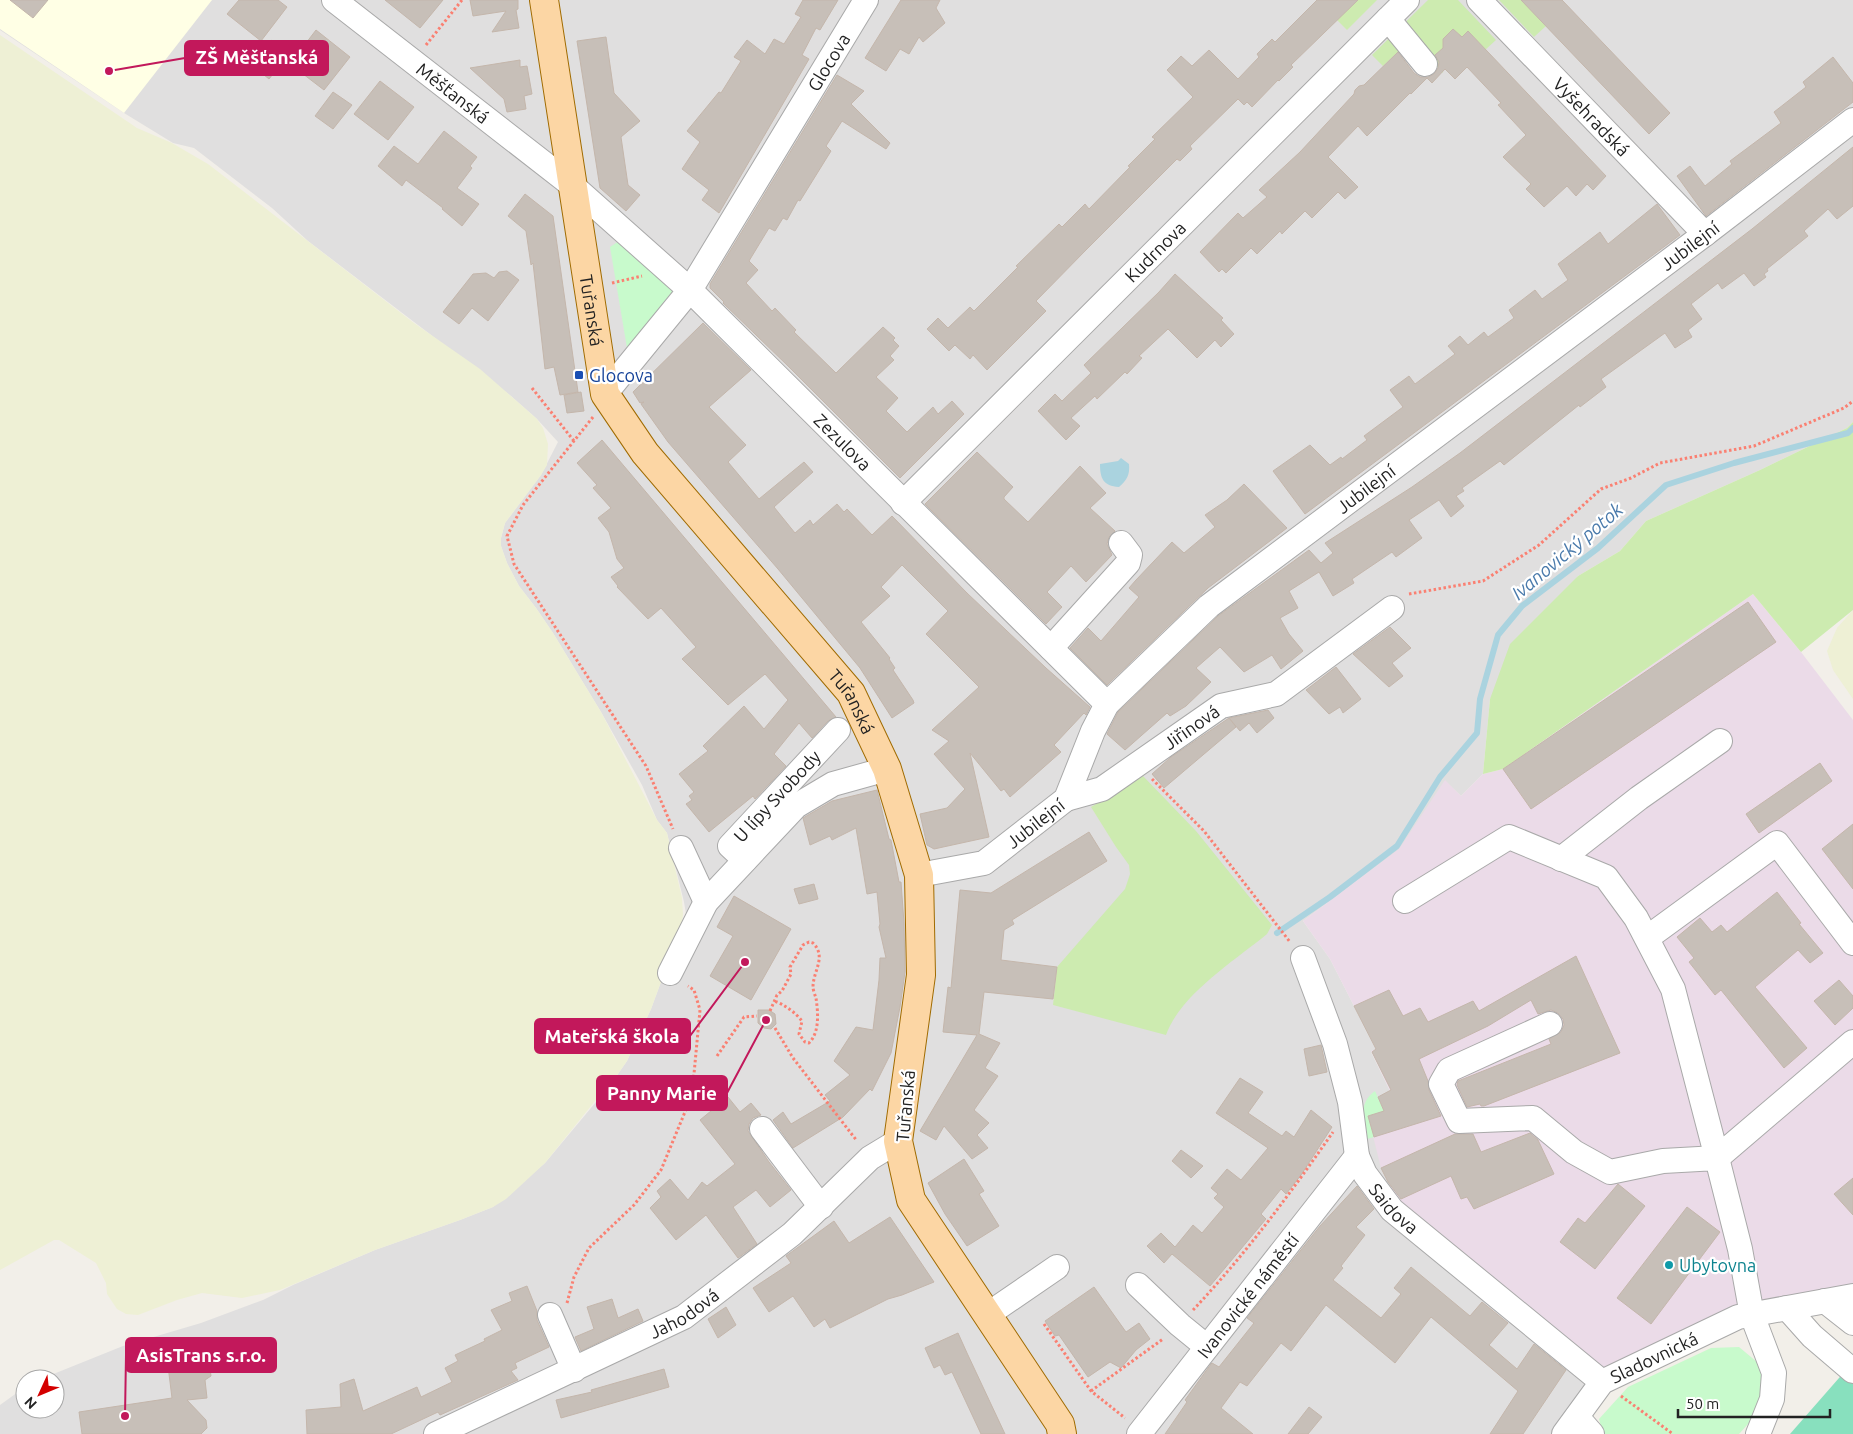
<svg xmlns="http://www.w3.org/2000/svg" width="1853" height="1434" viewBox="0 0 1853 1434" font-family="Ubuntu,sans-serif">
<rect width="100%" height="100%" fill="#f2efe9"/>
<path fill="#e0dfdf" d="M0,0h1853v422l-6,6 -87,42 -114,51 -26,30 -42,25 -88,123 -7,75 -22,22 -16,-15 -45,68 -97,72 27,38 46,90 -5,3 19,39 -22,25 6,21 228,237 -46,60h-1556v-29l25,-18v22h30v-30h-14l82,-33 78,-23 62,-23 30,-15 82,-35 85,-30 33,-13 52,-44 66,-79 16,-23 24,-52 35,-95 -2,-12 -17,-69 -10,-13 -15,-35 -41,-73 -48,-79 -17,-25 -17,-22 -12,-23 -6,-17v-8l4,-15 36,-48 17,-33 -21,-23 -26,-23 -203,-155 -36,-33 -78,-60 -21,-5 -49,-30 -124,-83z"/>
<path fill="#ebdbe8" d="M1753,594l48,58 52,68v576l-115,21 -136,57 -204,-174 -17,-32 -13,-52 16,-5 -6,-14 12,-6 -19,-40 5,-2 -46,-90 -27,-38 96,-72 46,-69 16,16 22,-22 20,-5z"/>
<path fill="#ffffe5" d="M0,0h212l-88,113 -124,-84z"/>
<g fill="#eef0d5">
<path d="M0,35l137,93 35,15 36,21 206,159 66,46 57,50 6,9 5,16 -1,21 -6,10 -36,48 -4,15v8l6,17 12,23 17,22 17,25 48,79 56,108 10,13 15,65 1,17 -2,13 -30,81 -24,52 -16,23 -12,12 -54,67 -39,36 -13,8 -33,13 -85,30 -95,40 -38,8 -40,-5 -25,7 -39,15 -12,-1 -9,-5 -10,-15 -1,-11 -10,-20 -37,-23h-5l-54,30z"/>
<path d="M1853,610v89l-20,-29 -6,-19 10,-23z"/>
</g>
<g fill="#cdebb0">
<path d="M1352,0h25l-30,30 -10,-10z"/>
<path d="M1428,0h30l38,40 -11,10 -17,-19 -6,6 -9,-8 -10,10v34l-12,-13 -30,-11 -18,17 -11,-11z"/>
<path d="M1499,0h23l24,26 -12,11z"/>
<path d="M1853,422v188l-52,42 -48,-58 -250,175 -20,5 7,-75 20,-55 68,-68 42,-25 26,-30 114,-51 87,-42z"/>
<path d="M1143,776l53,55 76,94 -5,9c-33,27 -87,61 -101,101l-113,-30 4,-38 68,-78 5,-15 -1,-9 -13,-18 -25,-40z"/>
</g>
<g fill="#c8facc">
<path d="M619,241l54,49v3l-46,55 -17,-101z"/>
<path d="M1375,1091l9,20 -16,5 6,21 -7,2c-4,-18 -9,-36 8,-48z"/>
<path d="M1739,1347l24,20 3,25 -9,22 -18,20h-136l-4,-15 29,-32 83,-39z"/>
</g>
<path fill="#88e0be" d="M1846,1370l7,7v57h-63z"/>
<path fill="#aad3df" d="M1121,458l8,6c1,11 -2,16 -10,23 -16,-1 -19,-9 -19,-23l18,-3z"/>
<g fill="none" stroke-linecap="round" stroke-linejoin="round">
<path stroke="#aad3df" stroke-width="6" d="M1277,933l53,-36 67,-51 43,-69 37,-44 3,-34 18,-64 24,-29 76,-58 68,-63 68,-22 114,-30 5,-5"/>
</g>
<g fill="#c7bfb8" stroke="#c4b6ab">
<path d="M10,0h38l-15,18z"/>
<path d="M239,0h39l9,7 -26,34 -34,-27z"/>
<path d="M385,0h58l-23,28z"/>
<path d="M470,0h48v9l-2,1 3,18 -27,4 14,-21 -33,5z"/>
<path d="M803,0h35l-18,30 -4,-2 -14,27 7,4 -90,154 -17,-13 7,-10 -27,-21 18,-27 -13,-11 32,-39 2,1 20,-32 -7,-4 13,-17 18,14 9,-15 10,5 17,-27 -6,-3z"/>
<path d="M901,0h39l-4,8 9,15 -22,19 -4,-5 -10,17 -9,-5 -14,22 -21,-13z"/>
<path d="M1317,0h41l-67,65 2,2 -14,14 -1,-1 -26,27 -5,-5 -3,3 -6,-6 -48,47 2,3 -12,12 -3,-2 -91,91 -50,51 10,10 -59,59 -14,-15 -3,4 -15,-14 -6,6 -22,-22 11,-11 10,10 22,-21 4,4 44,-44 -2,-1 43,-42 3,3 23,-23 4,5 41,-42 -2,-1 27,-27 -3,-2 41,-40 -26,-27 14,-14 11,10 17,-16 29,29 21,-22 -2,-3 15,-15 3,3z"/>
<path d="M1521,0h41l108,113 -21,21z"/>
<path d="M1453,29l9,8 6,-6 138,145 -13,14 -6,-6 -11,12 -9,-10 -23,21 -18,-18 5,-5 -28,-27 23,-22 -28,-30 3,-2 -34,-36 -12,12 -10,-10 -13,14 -5,-5 -16,16 -1,-1 -43,43 -9,-10 -30,31 30,30 -13,12 -7,-7 -26,26 -7,-7 -23,23 -2,-3 -23,23 -6,-6 -25,25 -4,-4 -3,3 -19,-20 38,-39 5,5 24,-21 -8,-7 41,-38 54,-58 1,-4 4,-4 5,-1 34,-33 16,21 6,4h8l6,-3 4,-6 1,-6 -4,-7 8,-7v-9z"/>
<path d="M316,30l34,27 -26,33 -34,-26z"/>
<path d="M606,37l8,56 26,28 -19,16 7,48 12,10 -14,16 -26,-23 -23,-147z"/>
<path d="M271,40l17,15 -19,24 -17,-14z"/>
<path d="M1833,57l20,26v19l-147,114 -29,-40 13,-10 15,20 27,-22 -2,-3 51,-38 -7,-11 32,-25 -3,-5z"/>
<path d="M520,60v7l7,-1 5,28 -8,2 2,13 -19,3 -3,-13 -34,-31z"/>
<path d="M837,75l27,16 -13,13 39,39 -4,6 -44,-28 -16,25 5,5 -31,50 -2,-1 -11,20 -4,-2 -8,13 -6,-3 -20,33 9,9 -12,13 26,28 3,-3 21,22 -2,2 42,41 47,-46 12,11 -2,2 6,6 -9,10 4,4 -18,17 22,21 -12,13 21,21 26,-25 5,7 14,-13 12,13 -64,64 -111,-111 -66,-64 1,-1 -14,-14v-4z"/>
<path d="M380,81l34,26 -26,33 -34,-26z"/>
<path d="M333,92l19,13 -19,24 -18,-13z"/>
<path d="M444,131l33,26 -7,9 2,2 -15,20 22,16 -17,22 -20,-17 1,-1 -37,-28 -4,6 -24,-20 16,-20 24,18z"/>
<path d="M1853,147v59l-16,13 -9,-10 -24,22 4,5 -41,33 1,2 -4,3 2,3 -12,9 -10,-13 -22,16 -4,-6 -27,21 11,15 -14,11 4,7 -17,11 -10,-15 -64,46 5,8 -26,20 -1,-2 -75,60 -4,-4 -38,27 2,3 -8,5 8,10 -13,11 -12,-17 -30,20 13,18 -26,19 -4,-5 -40,27 2,4 -21,13 -14,-24 -30,19 9,17 -18,10 9,16 14,17 -22,18 -9,-14 -28,17 -24,-25 -24,21 15,14 -25,24 -16,10 -3,-3 -42,37 -18,-16 11,-22 100,-96 91,-66 12,13 12,-10 -8,-10 87,-56 48,-34 292,-224z"/>
<path d="M525,194l28,22 25,176 -18,3 -6,-28 -9,2 -12,-106 -2,2 -5,-34 -18,-15z"/>
<path d="M1657,204l23,31 -375,279 -32,-43 37,-26 20,20 11,-8 1,2 25,-19 -3,-4 39,-29 -13,-17 19,-14 6,8 40,-30 -7,-8 12,-10 8,9 16,-13 4,5 26,-19 -5,-8 26,-20 7,9 26,-19 -10,-16 42,-32 8,12z"/>
<path d="M507,271l12,9 -31,41 -16,-13 -13,16 -16,-12 30,-38 13,-1 8,5 5,-6z"/>
<path d="M1175,274l48,44 -2,2 13,14 -13,13 -6,-7 -18,18 -29,-29 -29,27 3,2 -15,16 -2,-2 -28,27 -2,-3 -24,22 9,8 -14,14 -28,-29 17,-17 7,7 29,-28 -7,-8 75,-73z"/>
<path d="M703,323l48,47 -42,37 37,38 -18,17 31,37 45,-37 9,10 -39,35 21,26 15,-13 3,5 24,-21 7,8 3,-3 25,26 20,-19 75,77 79,75 44,39 -4,8 -2,-2 -30,32 7,7 -51,45 -6,-8 -3,2 -31,-38 19,84 -55,12 -7,-4 -7,-31 27,-6 18,-19 -31,-35 15,-13 -17,-11 47,-43 -53,-53 22,-23 -46,-46 -21,22 9,9 -29,26 29,36 -1,1 6,9 -2,2 20,30 1,3 -22,15 -32,-50 -82,-99 -110,-127 -27,-38 3,-2 -4,1 -7,-11z"/>
<path d="M581,392l3,19 -17,2 -3,-18z"/>
<path d="M602,440l234,277 -8,4 -16,17 -13,-15 -25,31 12,12 -31,33 -2,-3 -44,36 -23,-28 6,-4 -3,-4 5,-4 -15,-18 29,-23 -5,-5 41,-40 20,23 24,-29 -23,-26 -37,31 -46,-46 14,-12 -35,-39 -13,11 -31,-32 1,-1 -7,-9 13,-9 -7,-9 -8,-27 -11,-14 13,-10 -18,-20 4,-3 -20,-22z"/>
<path d="M977,452l36,35 -9,10v2l24,23 52,-56 26,27 -16,15 25,23 -6,6 -2,7 5,11 -26,27 -15,-16 -24,26 15,15 -16,17 -121,-120z"/>
<path d="M1244,484l43,44 -79,60 -101,97 -37,-37 18,-20 13,13 38,-44 -10,-9 7,-8 36,-38 12,11 31,-26 -10,-12 22,-15z"/>
<path d="M1748,602l28,40 -245,167 -28,-40z"/>
<path d="M1390,627l21,21 -19,15 11,13 -14,11 -36,-33z"/>
<path d="M1336,667l25,32 -18,14 -3,-6 -11,7 -23,-24z"/>
<path d="M1268,710l6,8 -17,15 -8,-10 -9,8 -11,-13z"/>
<path d="M1229,718l7,9 -72,61 -12,-14 19,-17z"/>
<path d="M1820,763l12,18 -73,52 -13,-19z"/>
<path d="M877,790l12,49 2,1 8,42h2l3,41 1,49 -5,35 -9,46 -19,38 -2,-2 -27,28 -50,31 -20,-28 10,-8 8,12 39,-23 -5,-6 25,-20 -16,-14 22,-34 17,3 6,-50 1,-22h6l-7,-31 1,-3 -3,-32 -10,2 -11,-66 -24,12 -2,-4 -20,9 -7,-27 29,-17z"/>
<path d="M1853,824v65l-31,-40z"/>
<path d="M1089,832l18,29 -95,59 2,4 -10,6 -3,30 56,7 -4,32 -69,-7 -5,42 21,9 -15,25 13,8 -24,34 15,13 -12,12 11,13 -16,11 -28,-33 -8,14 -16,-9 57,-96 -34,-3 5,-45 3,1 9,-98 31,3z"/>
<path d="M814,884l4,15 -19,5 -5,-15z"/>
<path d="M1777,892l24,31 -2,1 24,29 -13,10 -12,-13 -43,37 52,61 -23,20 -63,-78 -6,5 -26,-33 5,-4 -17,-21 23,-19 12,14 9,-7 6,7z"/>
<path d="M734,896l57,33 -40,71 -41,-24 23,-40 -16,-9z"/>
<path d="M1576,956l44,97 -136,53h-3l-1,-2 -13,3 -10,-22 1,-4 93,-37 -2,-5 12,-7 3,-7 -1,-6 -5,-6 -7,-3 -13,4 -7,-14 -43,26 -69,33 9,22 1,9 12,26 -67,21 -6,-21 16,-5 -6,-14 13,-7 -19,-38 4,-3 -22,-43 35,-16 14,26 17,-8 8,14 45,-21 6,10z"/>
<path d="M1839,980l14,16v12l-18,17 -21,-24z"/>
<path d="M758,1010h11l6,4 1,10 -5,5 -7,-1 -6,-5z"/>
<path d="M1321,1045l6,27 -18,4 -5,-27z"/>
<path d="M1240,1078l23,14 -15,21 34,23 4,-5 8,6 17,-27 21,17 -31,48 -15,19 -5,-5 -20,25 5,5 -56,67 -38,-32 -8,9 -17,-17 14,-13 14,14 18,-22 9,8 22,-26 -10,-9 4,-4 -7,-6 16,-19 14,11 27,-32 -52,-35z"/>
<path d="M728,1097l12,15 11,-9 10,12 -8,3 -4,6 -1,7 21,31 22,28 -21,17 -14,-17 -23,17 24,37 -19,14 -32,-43 -30,25 -26,-32 11,-11 -4,-6 13,-12 18,21 14,-18 5,4 28,-22 -35,-44z"/>
<path d="M1530,1133l8,7 16,34 -80,35 -7,-12 -6,2 -10,-23 -50,23 -13,-17 -7,-14 74,-34h18l8,18z"/>
<path d="M1181,1150l22,16 -12,12 -19,-17z"/>
<path d="M964,1159l20,32 -5,3 20,32 -32,20 -22,-32 -17,-31z"/>
<path d="M1853,1178v37l-19,-21z"/>
<path d="M1618,1184l27,22 -50,63 -35,-27 18,-24 7,5z"/>
<path d="M1357,1186l17,23 -18,18 9,8 -24,31 2,2 -10,12 48,38 20,-24 -7,-6 17,-21 59,49 12,-14 26,21 -19,22 28,24 17,-25 32,26 -43,64h-33l28,-43 -87,-74 -36,46 -69,-58 -35,46 -10,-8 -34,43 -7,-4 -19,26 32,26h-88l22,-32 -2,-2 26,-36 1,-1 7,4 35,-44 -7,-5 73,-92z"/>
<path d="M1687,1207l33,25 -69,92 -34,-26z"/>
<path d="M890,1217l44,65 -32,13 -14,4 -58,29 -5,-9 -11,8 -21,-31 -24,16 -16,-24 38,-25 -5,-7 48,-35 15,22z"/>
<path d="M527,1286l10,25v9l12,27 -34,16 2,5 -6,3 7,9 -78,35 -2,-3 -47,22h-84l-1,-24 35,-3 -1,-23 14,-5 9,32 54,-24 4,10 31,-15 -7,-14 13,-7 -3,-6 30,-14 -1,-2 18,-9 -11,-20 21,-9 -3,-8z"/>
<path d="M1094,1287l32,45 13,-9 11,16 -14,11 -15,18 -11,-6 -22,15 -29,-42 -4,1 -10,-15z"/>
<path d="M612,1299l6,19 20,-9 5,12 -62,30 -6,-14 19,-8 -7,-22z"/>
<path d="M726,1307l10,18 -18,13 -10,-19z"/>
<path d="M958,1333l9,20 38,81h-24l-29,-62 -7,3 -5,-10 -6,3 -9,-20z"/>
<path d="M209,1361l2,15 -6,4 2,18 -20,2 19,20 1,8 -6,6h-119l-3,-22 93,-14 -4,-32z"/>
<path d="M664,1369l5,18 -108,31 -5,-18 36,-8 -1,-2z"/>
<path d="M1309,1407l13,10 -14,17h-20z"/>
</g>
<g fill="none" stroke-linecap="round" stroke-linejoin="round">
<g stroke="#a9a9a9" stroke-width="26">
<g id="minor">
<path id="s1" d="M334,0l239,186 117,104 417,414"/>
<path id="s2" d="M1479,0l226,234"/>
<path d="M1388,19l37,45"/>
<path id="s3" d="M605,394l85,-104 176,-290"/>
<path id="s4" d="M903,503l504,-503"/>
<path d="M1051,648l77,-85 2,-8 -9,-12"/>
<path id="s5" d="M1066,799l36,-10 119,-83 55,-12 116,-86"/>
<path d="M681,848l25,54"/>
<path d="M1561,859l78,-61 81,-57"/>
<path id="s6" d="M745,860l-15,-14 108,-116"/>
<path id="s7" d="M919,875l65,-12 82,-64 27,-68 14,-27 102,-98 496,-372 148,-114"/>
<path d="M1405,901l104,-64 97,40 30,41 37,71 44,169 136,-116"/>
<path d="M1647,938l130,-95 76,100"/>
<path id="s8" d="M1303,958l32,86 15,58 7,54 8,18 27,36 210,172"/>
<path d="M670,973l36,-71 90,-96 37,-22 54,-15"/>
<path d="M1550,1024l-101,46 -8,14 18,37 74,-3 41,34 36,20 53,-11 54,-3 23,91 12,66 22,58 -2,26 -14,35"/>
<path d="M762,1129l59,78"/>
<path d="M1138,1285l42,40 27,22"/>
<path d="M1825,1301l28,22"/>
<path d="M1787,1308l25,28 41,35"/>
<path d="M550,1315l24,55"/>
<path d="M987,1315l70,-48"/>
<path d="M1577,1417l15,17"/>
<path id="s9" d="M436,1434l248,-117 108,-83 78,-76 28,-17"/>
<path id="s10" d="M1139,1434l218,-278"/>
<path id="s11" d="M1564,1434l38,-52 136,-65 115,-21"/>
</g>
</g>
<g stroke="#a06b00" stroke-width="30">
<g id="major">
<path id="s12" d="M544,0l61,394 40,59 206,240 36,76 32,106 2,100 -23,166 13,59 149,224 2,10"/>
</g>
</g>
<g stroke="#fa8072" stroke-width="3" stroke-dasharray="2.5 2.5" stroke-linecap="butt">
<path d="M426,45l36,-45"/>
<path d="M612,283l30,-7"/>
<path d="M532,388l42,53"/>
<path d="M593,417l-70,88 -16,31 7,28 132,202 27,63"/>
<path d="M1409,594l74,-13 56,-36 62,-56 30,-11 29,-15 94,-17 90,-38 9,-7"/>
<path d="M1152,779l52,52 86,111"/>
<path d="M770,1011l7,-16 5,-4 9,-17 -1,-7 13,-22 6,-3 4,1c14,14 0,28 0,44 0,3 2,8 3,11 2,14 4,34 -7,45l-4,-1 -6,-8 3,-13c-6,-8 -18,-17 -28,-20"/>
<path d="M775,1028l18,30 64,83"/>
<path d="M717,1056l27,-39 13,-1"/>
<path d="M567,1303l7,-26 15,-29 45,-43 27,-35 31,-75 8,-85 -6,-20 -6,-4"/>
<path d="M1193,1310c52,-55 97,-116 140,-178"/>
<path d="M1044,1324l47,67 34,27"/>
<path d="M1091,1391l72,-52"/>
<path d="M1621,1396l52,38"/>
</g>
<use href="#minor" stroke="#fff" stroke-width="24"/>
<use href="#major" stroke="#fcd6a4" stroke-width="28"/>
</g>
<rect fill="#1a4fb4" stroke="#fff" stroke-width="2" x="574" y="370" width="10" height="10" rx="2.5"/>
<circle fill="#0f9aa8" stroke="#fff" stroke-width="2" cx="1669" cy="1265" r="5"/>
<g text-anchor="middle" dominant-baseline="central" stroke-width="4.5" stroke-linejoin="round" paint-order="stroke">
<g font-size="18" fill="#222" stroke="#fff">
<text stroke="none"><textPath href="#s3" startOffset="401">Glocova</textPath></text>
<text stroke="none"><textPath href="#s1" startOffset="151">Měšťanská</textPath></text>
<text stroke="none"><textPath href="#s2" startOffset="162">Vyšehradská</textPath></text>
<text stroke="none"><textPath href="#s7" startOffset="1016">Jubilejní</textPath></text>
<text stroke="none"><textPath href="#s4" startOffset="356">Kudrnova</textPath></text>
<text stroke="none"><textPath href="#s12" startOffset="314">Tuřanská</textPath></text>
<text stroke="none"><textPath href="#s1" startOffset="675">Zezulova</textPath></text>
<text stroke="none"><textPath href="#s7" startOffset="611">Jubilejní</textPath></text>
<text stroke="none"><textPath href="#s12" startOffset="794">Tuřanská</textPath></text>
<text stroke="none"><textPath href="#s5" startOffset="146">Jiřinová</textPath></text>
<text stroke="none"><textPath href="#s6" startOffset="89">U lípy Svobody</textPath></text>
<text stroke="none"><textPath href="#s7" startOffset="131">Jubilejní</textPath></text>
<text transform="translate(905 1106) rotate(-85)">Tuřanská</text>
<text stroke="none"><textPath href="#s8" startOffset="271">Saidova</textPath></text>
<text stroke="none"><textPath href="#s10" startOffset="176">Ivanovické náměstí</textPath></text>
<text stroke="none"><textPath href="#s9" startOffset="276">Jahodová</textPath></text>
<text stroke="none"><textPath href="#s11" startOffset="122">Sladovnická</textPath></text>
</g>
<g font-size="18" fill="#164399" stroke="#fff" text-anchor="start">
<text x="589" y="375">Glocova</text>
</g>
<g font-size="18" fill="#0d838f" stroke="#fff" text-anchor="start">
<text x="1679" y="1265">Ubytovna</text>
</g>
<g font-size="19" font-style="italic" fill="#4a7aab" stroke="#fff">
<text transform="translate(1567 551) rotate(-40)">Ivanovický potok</text>
</g>
</g>
<path fill="none" stroke="#c2185b" stroke-width="2" d="M109 71L185 58M745 962L690 1036M766 1020L727 1093M125 1416L126 1355"/>
<g fill="#c2185b" stroke="#fff" stroke-width="2">
<circle cx="109" cy="71" r="5"/>
<circle cx="745" cy="962" r="5"/>
<circle cx="766" cy="1020" r="5"/>
<circle cx="125" cy="1416" r="5"/>
</g>
<g fill="#c2185b" stroke="#c2185b" stroke-width="2">
<rect x="185" y="41" width="143" height="34" rx="5"/>
<rect x="535" y="1019" width="155" height="34" rx="5"/>
<rect x="597" y="1076" width="130" height="34" rx="5"/>
<rect x="126" y="1338" width="150" height="34" rx="5"/>
</g>
<g font-size="19" text-anchor="middle" font-weight="bold" fill="#fff">
<text x="257" y="64">ZŠ Měšťanská</text>
<text x="612" y="1043">Mateřská škola</text>
<text x="662" y="1100">Panny Marie</text>
<text x="201" y="1362">AsisTrans s.r.o.</text>
</g>
<g transform="translate(40 1394) rotate(226)"><circle r="24" fill="#ffffff" stroke="#a7a7a7"/>
<path d="M0-4L9 19L0 12L-9 19Z" fill="#d40000"/>
<text y="-8" font-size="14" font-weight="bold" text-anchor="middle" fill="#222222">N</text>
</g>
<path d="M1678 1409v8h152v-8" fill="none" stroke="#222222" stroke-width="2.5"/>
<text x="1686" y="1409" font-size="15" fill="#222222" stroke="#ffffff" stroke-width="4" paint-order="stroke">50 m</text>
</svg>
